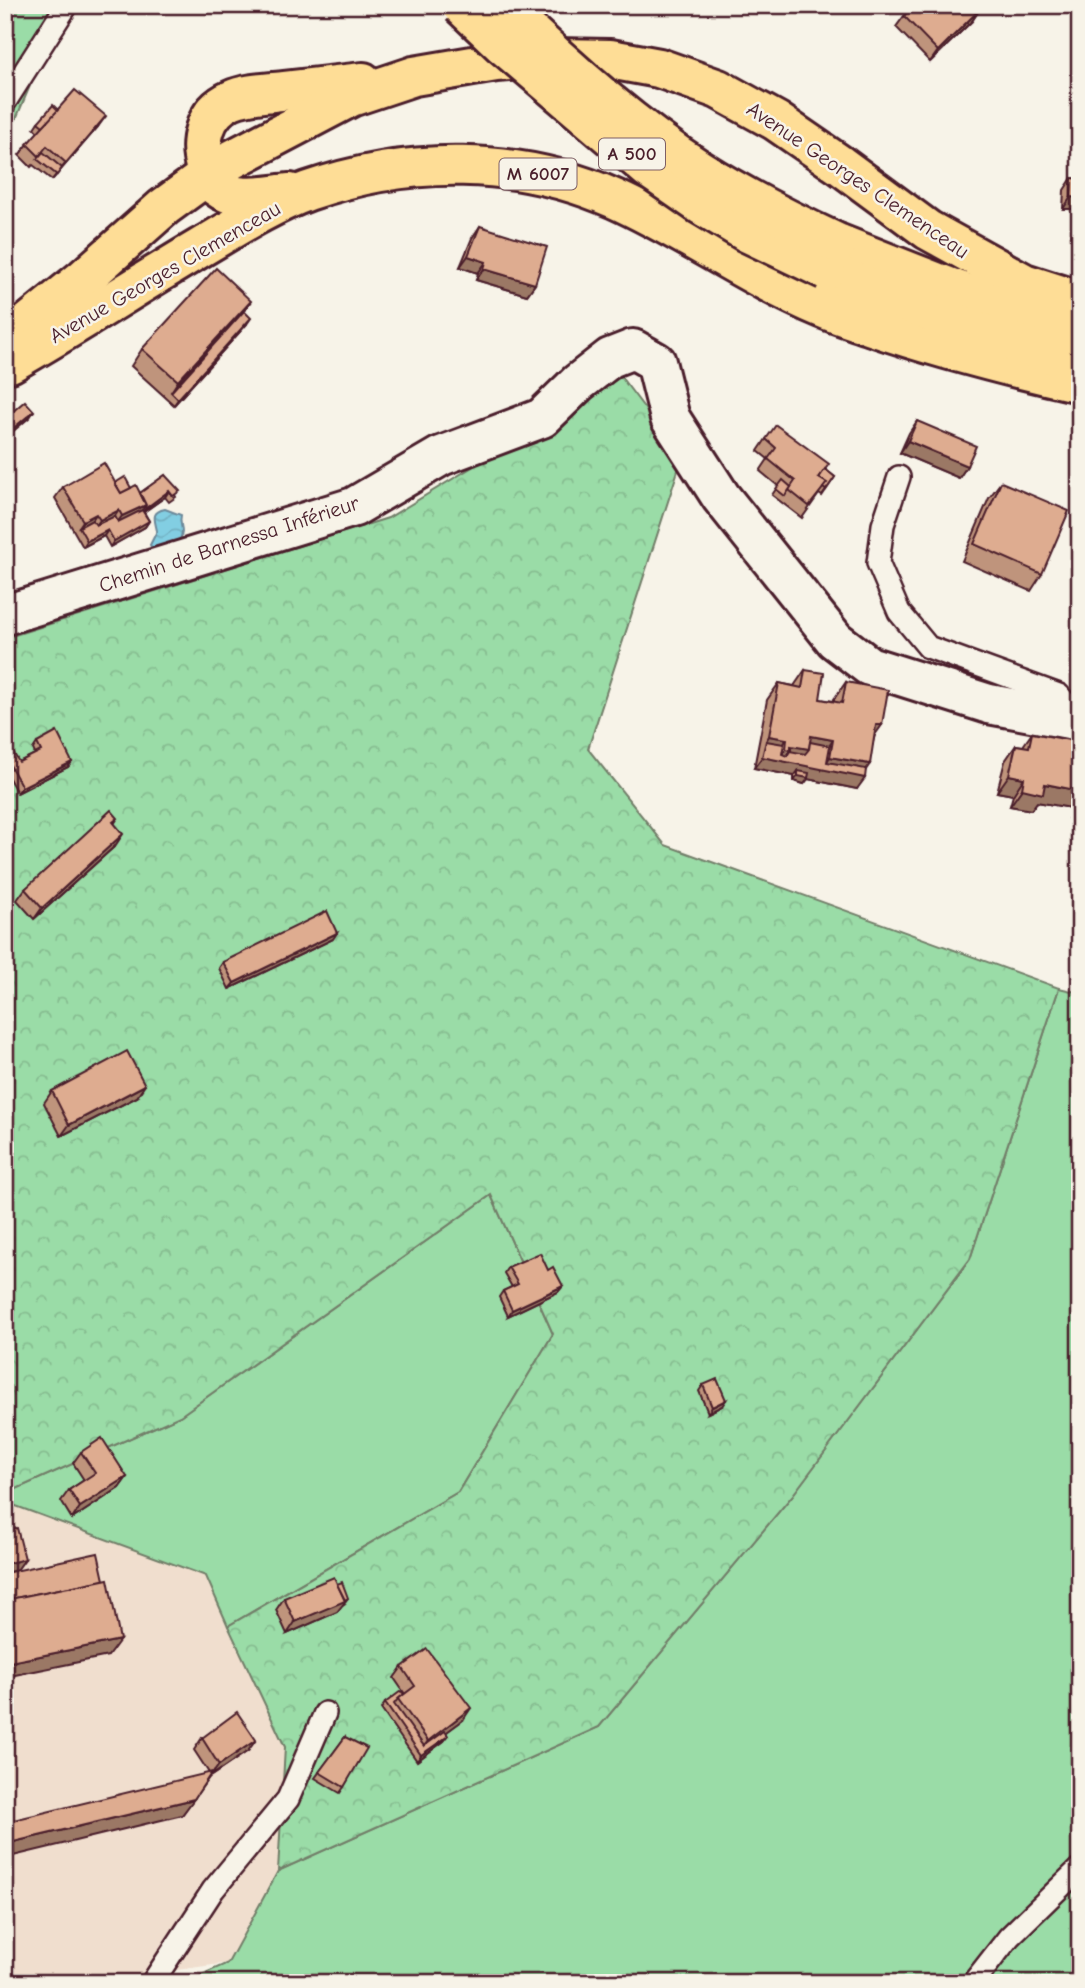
<svg xmlns="http://www.w3.org/2000/svg" width="1085" height="1988" viewBox="0 0 1085 1988" font-family="'Comic Neue',sans-serif">
<defs>
<pattern id="forest-crowns" width="20" height="18" patternUnits="userSpaceOnUse" patternTransform="scale(1.75)"><rect width="20" height="18" fill="#9adca7"/><path d="M2 6a3 3 0 1 1 6 0M12 15a3 3 0 1 1 6 0" fill="none" stroke="#86bc90"/></pattern>
<pattern id="water-waves" width="16" height="10" patternUnits="userSpaceOnUse" patternTransform="scale(1.75)"><rect width="16" height="10" fill="#82cee2"/><path d="M0 5q4-4 8 0t8 0" fill="none" stroke="#72b0c2"/></pattern>
</defs>
<rect width="100%" height="100%" fill="#f7f3e8"/>
<filter id="ink" filterUnits="userSpaceOnUse"><feTurbulence type="fractalNoise" baseFrequency=".0143" numOctaves="2"/><feDisplacementMap in="SourceGraphic" scale="14" xChannelSelector="R" yChannelSelector="G"/><feConvolveMatrix kernelMatrix="1 2 1 2 8 2 1 2 1" color-interpolation-filters="sRGB"/></filter>
<g filter="url(#ink)">
<path fill="#f0dece" d="M5,1502l201,74 79,171 -7,124 -50,92 -148,20h-75z"/>
<g fill="#9adca7" stroke="#727e69" stroke-width="2">
<path d="M5,5h59l-59,140z"/>
<path d="M1059,988l21,5v990h-892l4,-4 36,-16 50,-92 321,-144 193,-231 178,-237z"/>
<path d="M491,1195l62,139 -95,158 -230,134 -22,-50 -201,-74v-8l175,-78z"/>
</g>
<path fill="url(#forest-crowns)" stroke="#727e69" stroke-width="2" d="M621,377l61,81 -94,291 77,96 394,143 -89,271 -178,237 -193,231 -321,144 7,-124 -57,-121 230,-134 95,-158 -62,-139 -311,221 -175,78v-856l383,-120z"/>
<path fill="url(#water-waves)" stroke="#6c8899" stroke-width="2" d="M165,509l16,6c-2,8 1,10 1,17 -1,15 -17,17 -28,19l-4,-6 7,-14c-2,-11 -7,-19 8,-22z"/>
<g fill="none" stroke-linecap="round" stroke-linejoin="round">
<g stroke="#4a1f2b" stroke-width="26">
<g id="lane">
<path d="M5,102l62,-97"/>
<path d="M899,477l-16,48 -5,38 21,49 29,35 131,48 21,25"/>
<path d="M152,1983l61,-93 75,-91 37,-86"/>
<path d="M973,1983l36,-46 71,-69"/>
</g>
</g>
<g stroke="#4a1f2b" stroke-width="44">
<path id="street" d="M5,615l349,-108 87,-51 101,-38 36,-35 32,-25 23,-9 23,13 14,56 51,79 114,143 34,26 120,38 91,17"/>
</g>
<g stroke="#4a1f2b" stroke-width="44">
<g id="primary">
<path d="M290,193c-24,2 -53,10 -73,-6 -5,-4 -9,-12 -11,-18 -9,-26 -2,-57 25,-69 15,-7 36,-7 52,-9 27,-3 54,-6 80,-9"/>
<path d="M5,342l79,-64 80,-71 44,-32 23,-15 120,-63 63,-21 82,-14 60,-4 54,1 49,9 59,21 58,32 64,44 88,65 96,53 56,18"/>
<path d="M10,363c64,-36 126,-77 190,-115 34,-20 70,-43 108,-57 100,-35 210,-35 307,8 71,32 135,79 207,109 16,7 33,12 50,18 68,23 137,41 208,57"/>
</g>
</g>
<g stroke="#4a1f2b" stroke-width="44">
<g id="highway">
<path d="M837,243l114,45 75,27 54,12"/>
<path d="M826,270l157,63 97,30"/>
</g>
</g>
<use href="#lane" stroke="#f7f3e8" stroke-width="21"/>
<use href="#street" stroke="#f7f3e8" stroke-width="38"/>
<use href="#primary" stroke="#fedd96" stroke-width="38"/>
<use href="#highway" stroke="#fedd96" stroke-width="38"/>
<g stroke="#4a1f2b" stroke-width="44" stroke-linecap="butt">
<g id="highway-bridge">
<path d="M461,5l41,39 147,125 52,36 45,27 80,38"/>
<path d="M502,5c61,60 126,118 198,165 44,28 90,51 137,73"/>
</g>
</g>
<use href="#highway-bridge" stroke="#fedd96" stroke-width="38"/>
</g>
<g fill="#bf947c" stroke="#4a1f2b" stroke-width="2">
<path d="M980,9l-8,12 -42,41 -34,-35 8,-11z"/>
<path d="M58,110l40,17 -46,53 -19,-15 -2,2 -12,-12 19,-23 -4,-4 4,-6z"/>
<path d="M1072,178l8,1v62l-8,-1 2,-31h-11l1,-19z"/>
<path d="M480,226l55,58 -8,11 -51,-15 2,-7 -18,-6 12,-29z"/>
<path d="M244,311l3,13 -73,81 -43,-39 11,-17z"/>
<path d="M917,421l50,45 -8,12 -59,-25 9,-20z"/>
<path d="M766,439l59,30 10,8 -13,19 -3,-2 -17,24 -30,-23 6,-9 -18,-15 8,-12 -10,-8z"/>
<path d="M165,475l11,22 -7,5 -4,-5 -21,15 5,9 -4,6 -35,20 -6,-11 -21,11 -28,-49 8,-11 52,-4 16,5 9,5z"/>
<path d="M1001,482l41,92 -11,17 -69,-30 27,-63z"/>
<path d="M805,670l15,29 14,2v-2l12,-17 29,53 -9,34 -9,20 -49,-10 -4,5 -10,-3v-5l-40,-8 13,-68 12,-17 15,3z"/>
<path d="M1032,733l48,9v78l-11,-2 2,-10 -34,-6 -6,8 -21,-4 3,-11 -16,-3 8,-31 11,-16 7,1z"/>
<path d="M37,743l35,19 -4,5 -51,26 -12,-22v-12l14,3 16,-8 -2,-5z"/>
<path d="M118,818l-4,6 1,22 -81,73 -17,-19 8,-11z"/>
<path d="M333,939l-104,50 -10,-21 4,-6z"/>
<path d="M52,1091l85,6 -76,39 -17,-33z"/>
<path d="M508,1267l40,3 15,16 -5,6 -50,24 -9,-19 4,-6 9,-4 -8,-14z"/>
<path d="M703,1385l19,21 -14,7 -9,-22z"/>
<path d="M81,1452l46,25 -8,11 -47,31 -11,-18 8,-11 15,-10 -11,-17z"/>
<path d="M284,1598l60,6 -3,2 -4,6 -50,22 -11,-24z"/>
<path d="M402,1667l61,53 -17,12 2,4 -4,5 -27,20 -36,-52 4,-6 20,-9 -11,-16z"/>
<path d="M345,1737l-1,50 -4,6 -25,-15z"/>
<path d="M202,1738l46,13 -37,25v-1l-29,40 27,-42 -15,-23z"/>
</g>
<g fill="#9b7865" stroke="#4a1f2b" stroke-width="2">
<path d="M980,9l-8,12 -42,41 8,-11z"/>
<path d="M106,116l-8,11 -46,53 14,-17z"/>
<path d="M1071,197l9,1v3l-6,8h-11z"/>
<path d="M1080,229v12l-8,-1z"/>
<path d="M468,256l18,6 -8,11 -18,-6z"/>
<path d="M484,269l51,15 -8,11 -51,-15z"/>
<path d="M251,301l-11,16 -69,75 7,-11z"/>
<path d="M251,318l-4,6 -73,81 4,-6z"/>
<path d="M34,411l-4,6 -25,21v-3z"/>
<path d="M908,441l59,25 -8,12 -59,-25z"/>
<path d="M169,491l-4,6 -23,16 4,-5z"/>
<path d="M146,505l-8,11 -24,11 8,-11z"/>
<path d="M119,510l-8,12 -19,9 8,-11z"/>
<path d="M96,514l-8,12 -9,1 4,-6z"/>
<path d="M149,521l-4,6 -35,20 4,-6z"/>
<path d="M108,530l-4,6 -21,11 4,-6z"/>
<path d="M876,725h6l-12,17z"/>
<path d="M769,736l18,3 -11,16 -10,-14z"/>
<path d="M811,736l22,4 -11,17v12l8,-12 40,7 -9,13 4,1 -8,11 -49,-10 -4,5 -10,-3 4,-5v-5l-4,5 -40,-8 8,-11 16,3 8,-11z"/>
<path d="M72,762l-4,5 -51,26 5,-6z"/>
<path d="M1009,775l15,3 -11,17 -16,-3z"/>
<path d="M1045,784l35,7v4l-9,13 -34,-6 -6,8 -21,-4 12,-17z"/>
<path d="M1080,802v18l-11,-2z"/>
<path d="M123,834l-8,12 -81,73 8,-11z"/>
<path d="M337,933l-4,6 -104,50 5,-6z"/>
<path d="M145,1085l-8,12 -76,39 8,-11z"/>
<path d="M563,1286l-5,6 -50,24 4,-6z"/>
<path d="M726,1400l-4,6 -14,7 4,-6z"/>
<path d="M127,1477l-8,11 -47,31 8,-12z"/>
<path d="M25,1559l-8,11 -12,3v-9z"/>
<path d="M348,1598l-11,14 -50,22 8,-12z"/>
<path d="M120,1640l-12,16 -103,21v-14z"/>
<path d="M471,1708l-8,12 -43,32 8,-11z"/>
<path d="M448,1736l-4,5 -27,20 4,-6z"/>
<path d="M256,1740l-8,11 -37,25 8,-11z"/>
<path d="M194,1799l-12,16 -177,43v-14z"/>
</g>
<g fill="#deac90" stroke="#4a1f2b" stroke-width="2">
<path d="M914,5h62l4,4 -42,42 -34,-35z"/>
<path d="M75,90l31,26 -40,47 -19,-17 -8,10 -12,-12z"/>
<path d="M53,105l5,5 -15,16 -5,-4z"/>
<path d="M43,152l19,16 -5,7 -20,-16z"/>
<path d="M1072,178l8,1v19l-9,-1z"/>
<path d="M480,226l67,21 -12,37 -51,-15 2,-7 -18,-6z"/>
<path d="M216,268l35,33 -73,80 -36,-32z"/>
<path d="M244,311l7,7 -73,81 -7,-7z"/>
<path d="M25,401l9,10 -29,24v-17z"/>
<path d="M917,421l59,25 -9,20 -59,-25z"/>
<path d="M776,425l53,39 -10,14 8,5 -18,23 -20,-16 6,-9 -27,-22 8,-11 -10,-9z"/>
<path d="M104,463l17,30 15,-8 10,20 -24,11 -3,-6 -19,10 -4,-6 -13,7 -20,-34z"/>
<path d="M825,469l10,8 -9,13 -3,-2 4,-5 -8,-5z"/>
<path d="M165,475l15,16 -7,5 -4,-5 -23,17 -1,-2 1,-1 -6,-12z"/>
<path d="M125,477l6,11 -10,5 -6,-10z"/>
<path d="M783,480l8,7 -6,9 -9,-7z"/>
<path d="M1001,482l68,29 -27,63 -68,-30z"/>
<path d="M142,510l7,11 -35,20 -6,-11 -21,11 -8,-14 13,-7 4,5 19,-9 3,6z"/>
<path d="M805,670l19,3 -4,26 22,4 4,-21 42,8 -6,35h-6l-6,39 -40,-7 3,-17 -22,-4 -2,13 -18,-3v4l-5,-1 1,-10 -18,-3 10,-53 23,5z"/>
<path d="M57,732l15,30 -50,25 -16,-29 8,-4 5,8 22,-11 -4,-8z"/>
<path d="M1032,733l48,9v49l-35,-7 -2,10 -21,-5 2,-11 -15,-3 7,-30 13,2z"/>
<path d="M766,741l18,3 -2,10 5,2 3,-5 15,3 4,-5 1,-7 20,4 -3,16 39,7 -1,9 -103,-21z"/>
<path d="M798,771l11,2 -1,5 -10,-2z"/>
<path d="M111,810l7,8 -5,4 10,12 -81,74 -17,-19z"/>
<path d="M327,911l10,22 -103,50 -11,-21z"/>
<path d="M127,1051l18,34 -76,40 -17,-34z"/>
<path d="M540,1253l8,17 5,-3 10,19 -51,24 -9,-19 15,-7 -10,-17z"/>
<path d="M717,1379l9,21 -14,7 -9,-22z"/>
<path d="M102,1438l25,39 -47,30 -11,-17 26,-17 -14,-21z"/>
<path d="M17,1528l8,31 -20,5v-33z"/>
<path d="M98,1553l6,27 -99,20v-27z"/>
<path d="M334,1577l11,24 -50,21 -11,-24z"/>
<path d="M108,1579l12,61 -115,23v-63z"/>
<path d="M342,1582l6,16 -3,2 -8,-16z"/>
<path d="M427,1649l44,59 -43,33 -30,-42 17,-13 -13,-19z"/>
<path d="M401,1691l3,3 -6,5 -4,5 30,42 21,-15 3,5 -27,19 -36,-52z"/>
<path d="M237,1712l19,28 -37,25 -17,-27z"/>
<path d="M345,1737l22,11 -23,39 -25,-15z"/>
<path d="M212,1772l-18,27 -189,45v-22z"/>
</g>
</g>
<g text-anchor="middle" dominant-baseline="central" stroke-width="5" stroke-linejoin="round" paint-order="stroke">
<g fill="#f7f3e8" stroke="#7e5f64" stroke-width="2">
<rect x="599" y="138.5" width="66" height="31" rx="5"/>
<rect x="499.5" y="158.5" width="77" height="31" rx="5"/>
</g>
<g font-size="19" font-weight="bold" fill="#4a1f2b">
<text x="632" y="154">A 500</text>
<text x="538" y="174">M 6007</text>
</g>
<g font-size="21" fill="#4a1f2b" stroke="#f7f3e8">
<text transform="translate(858 180) rotate(34)">Avenue Georges Clemenceau</text>
<text transform="translate(165 272) rotate(-30)">Avenue Georges Clemenceau</text>
<text transform="translate(229 544) rotate(-18)">Chemin de Barnessa Inférieur</text>
</g>
</g>
<rect width="1085" height="1988" fill="none" stroke="#f7f3e8" stroke-width="28"/>
<rect x="14" y="14" width="1057" height="1960" fill="none" stroke="#4a1f2b" stroke-width="2.5" filter="url(#ink)"/>
</svg>
